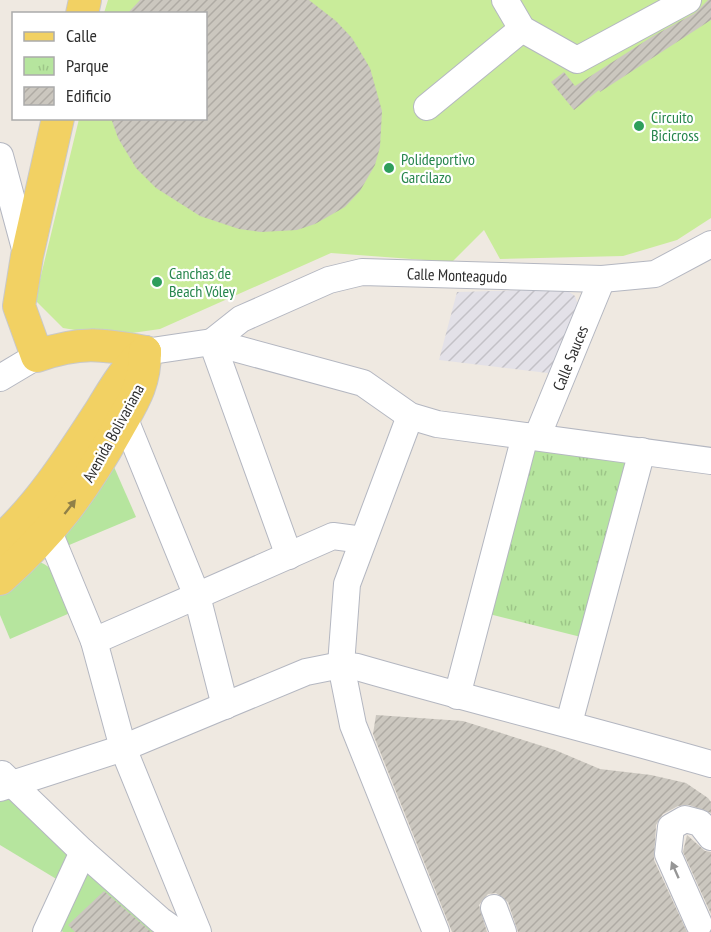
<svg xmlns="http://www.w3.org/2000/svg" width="711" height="932" viewBox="0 0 711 932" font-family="'PT Sans Narrow',sans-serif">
<defs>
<pattern id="industrial-furrows" width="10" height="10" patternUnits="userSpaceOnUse" patternTransform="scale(1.5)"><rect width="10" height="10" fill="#e3e1e8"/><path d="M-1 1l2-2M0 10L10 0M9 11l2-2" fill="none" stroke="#c3c1c7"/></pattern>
<pattern id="park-tufts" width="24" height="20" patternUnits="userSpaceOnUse" patternTransform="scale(1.5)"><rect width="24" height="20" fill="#b6e59e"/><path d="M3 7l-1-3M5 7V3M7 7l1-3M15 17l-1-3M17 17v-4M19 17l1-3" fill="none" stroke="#9dc588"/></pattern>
<pattern id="building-hatch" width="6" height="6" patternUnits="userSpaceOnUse" patternTransform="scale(1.5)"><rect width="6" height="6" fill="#cbc7bf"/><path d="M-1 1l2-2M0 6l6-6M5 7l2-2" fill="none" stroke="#afaba4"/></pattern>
</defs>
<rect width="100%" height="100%" fill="#efe9e1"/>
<path fill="url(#industrial-furrows)" d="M565,289l10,7 3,9 -22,69 -117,-14 18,-68z"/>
<g fill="#b6e59e">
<path d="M111,460l25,57 -74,31 -8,-15z"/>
<path d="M36,561c24,6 27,31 34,52l-60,26 -10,-24v-27z"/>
<path d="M3,792l67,59 -7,32 -63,-38v-52z"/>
<path d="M93,872l17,14 45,46h-92l-5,-4 23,-55z"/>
</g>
<path fill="url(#park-tufts)" d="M522,444l108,20 -49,173 -100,-25z"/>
<path fill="#c9ec9a" d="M108,0h603v218l-34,22 -54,16 -123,3 -16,-29 -32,32 -121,-9 -171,76 -49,7 -48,-8 -28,-28 44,-181 127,-1v-104l-102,-1z"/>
<g fill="url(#building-hatch)">
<path d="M140,0h169l27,21 16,17 18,30 12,43 -2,36 -5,18 -15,26 -15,16 -30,17 -18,6 -36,2 -22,-3 -39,-13 -44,-28 -20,-20 -18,-30 -7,-20h95v-104h-79z"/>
<path d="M708,0h3v20l-111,72 -1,-2 -25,20 -23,-28 13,-10 11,14 78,-50 42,-23z"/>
<path d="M376,715l87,6 92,29 45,19 51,6 35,8 22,15 3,4v11l-22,-8 -11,1 -15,8 -7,11 -2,35 33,72h-169l-10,-30 -12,-9 -8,1 -9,11 8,27h-35l-79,-198z"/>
<path d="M687,835l18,16 6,1v62l-28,-62z"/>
<path d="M104,891l46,40 1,1h-76l-7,-7z"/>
</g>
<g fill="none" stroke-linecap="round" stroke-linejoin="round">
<g stroke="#b4b7c1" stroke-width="28">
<g id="minor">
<path d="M505,0l17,29 55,31 111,-60"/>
<path d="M427,107l95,-78"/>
<path d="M0,156l27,100"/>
<path d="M212,342l29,-23 88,-39 33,-8 240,7 53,-5 56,-30"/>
<path d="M212,342l77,214"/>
<path d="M145,352l67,-10 151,41 47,33 27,8 274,37"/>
<path d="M0,378l37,-22"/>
<path d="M111,412l13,5 73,179 28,110"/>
<path d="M410,416l-63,168 -6,81 12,60 83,207"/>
<path d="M537,437l65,-158"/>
<path d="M35,519l14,13 45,109 29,107 75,184"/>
<path d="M94,641l239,-105 30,4"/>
<path d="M457,696l68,-260"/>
<path d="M569,723l73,-272"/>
<path d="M2,774l81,78 77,68 17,12"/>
<path d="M0,788l123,-40 183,-76 35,-7 16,2c118,34 236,63 354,97"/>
<path d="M494,908l9,24"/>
<path d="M699,924l-31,-70 3,-27 14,-8 15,4 11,14"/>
<path d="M46,932l37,-80"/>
</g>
</g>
<g stroke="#c9c9c9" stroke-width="34">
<g id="major">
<path d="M82,14l3,-14"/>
<path d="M58,118l-31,138 -8,50 18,50c43,-15 64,-12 108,-4"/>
<path d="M0,541c41,-37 71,-85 101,-131 14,-23 24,-41 44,-58"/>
<path d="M0,579c52,-47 82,-86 116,-147 16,-29 29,-46 29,-80"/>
</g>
</g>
<use href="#minor" stroke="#fff" stroke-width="26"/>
<use href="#major" stroke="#f2d163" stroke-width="32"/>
</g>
<defs><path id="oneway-solid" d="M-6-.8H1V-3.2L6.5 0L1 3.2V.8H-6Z" transform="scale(1.5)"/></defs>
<use fill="#908048" href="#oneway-solid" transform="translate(70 507) rotate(-52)"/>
<use fill="#969696" href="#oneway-solid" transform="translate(675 870) rotate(-114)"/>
<g fill="#2e9e5b" stroke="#fff" stroke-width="2">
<circle cx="639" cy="126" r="6"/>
<circle cx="389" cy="168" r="6"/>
<circle cx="157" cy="282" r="6"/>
</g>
<g text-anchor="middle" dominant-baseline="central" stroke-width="4.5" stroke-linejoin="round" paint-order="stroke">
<g font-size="16" fill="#27864d" stroke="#fff" text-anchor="start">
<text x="651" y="117">Circuito<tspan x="651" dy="18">Bicicross</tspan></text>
<text x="401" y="159">Polideportivo<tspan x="401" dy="18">Garcilazo</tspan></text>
<text x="169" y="273">Canchas de<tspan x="169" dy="18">Beach Vóley</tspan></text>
</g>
<g font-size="16" fill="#2e2e2e" stroke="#fff">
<text transform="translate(457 275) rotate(2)">Calle Monteagudo</text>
<text transform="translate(570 358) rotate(-68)">Calle Sauces</text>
<text transform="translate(113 433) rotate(-61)">Avenida Bolivariana</text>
</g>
</g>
<rect x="12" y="12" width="195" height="108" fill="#ffffff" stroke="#ababab" stroke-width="1.5"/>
<rect x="24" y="32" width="30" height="9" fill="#f2d163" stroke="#ababab" stroke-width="1.5"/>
<text x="66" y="42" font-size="18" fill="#2e2e2e">Calle</text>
<rect x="24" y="57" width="30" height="18" fill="url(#park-tufts)" stroke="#ababab" stroke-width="1.5"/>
<text x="66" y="72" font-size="18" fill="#2e2e2e">Parque</text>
<rect x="24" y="87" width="30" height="18" fill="url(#building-hatch)" stroke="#ababab" stroke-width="1.5"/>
<text x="66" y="102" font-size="18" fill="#2e2e2e">Edificio</text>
</svg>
